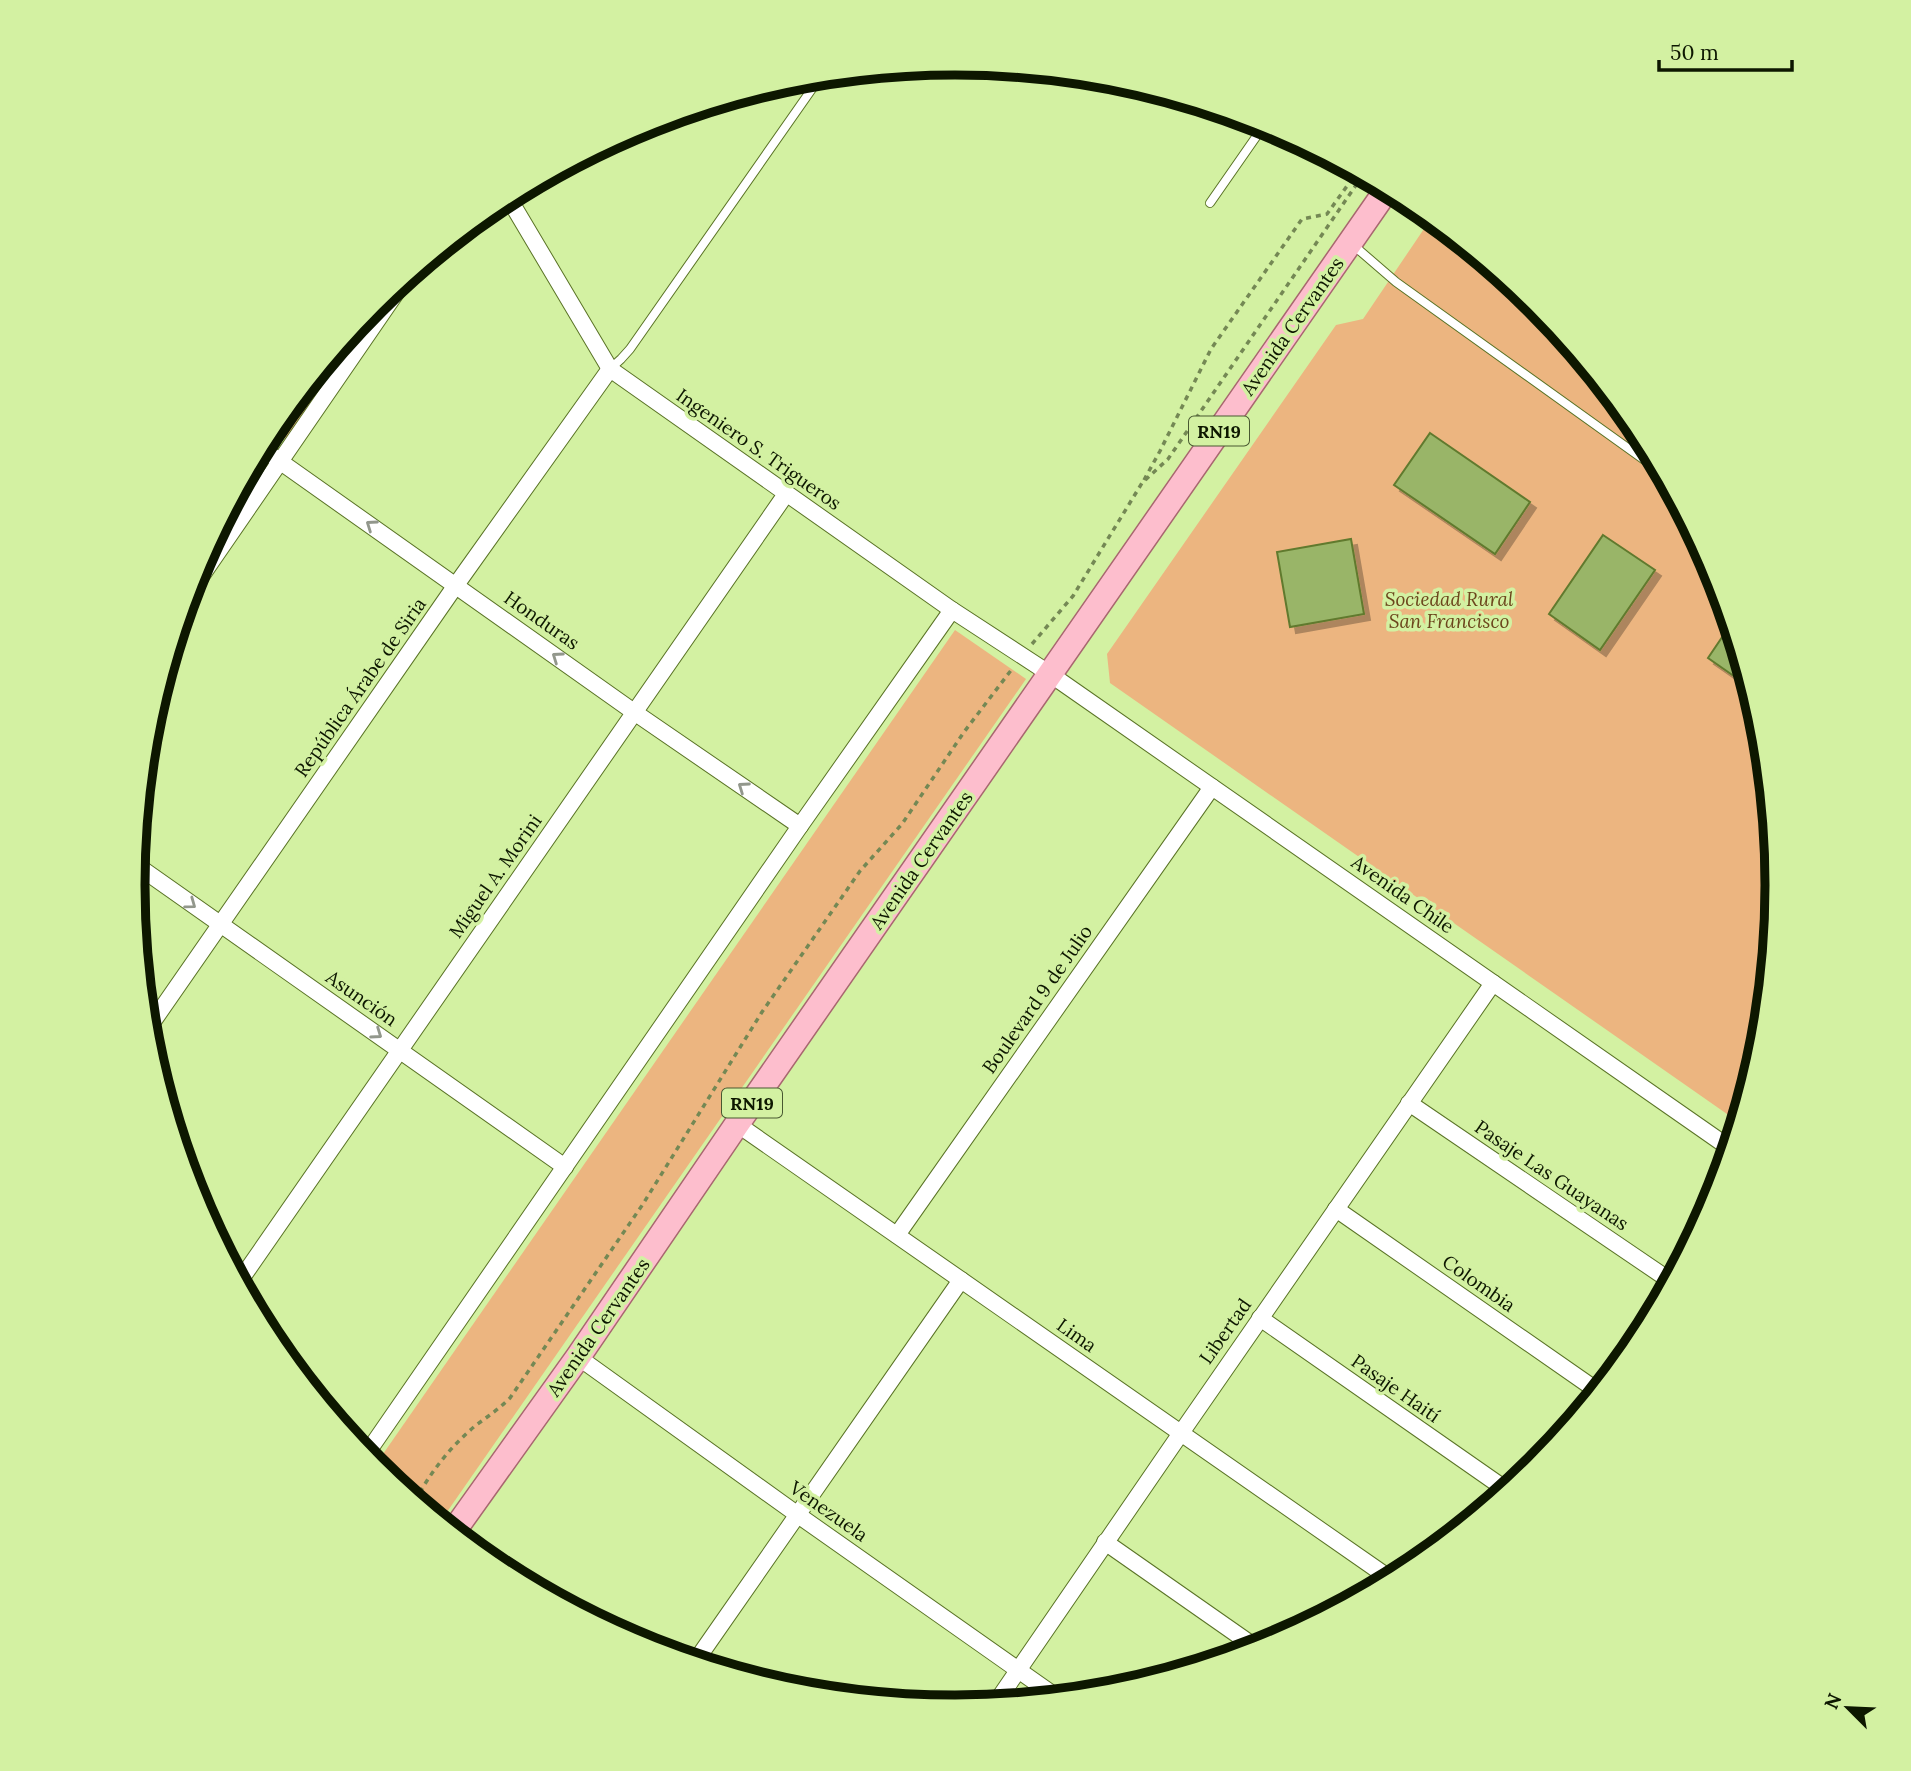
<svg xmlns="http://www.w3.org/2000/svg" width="1911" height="1771" viewBox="0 0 1911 1771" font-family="Lora,serif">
<defs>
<filter id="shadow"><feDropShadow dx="6" dy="6" stdDeviation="0" flood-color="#0004"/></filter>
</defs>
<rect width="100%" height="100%" fill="#d3f1a2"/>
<g fill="#ecb580">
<path d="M1432,217l105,87 103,125 76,142 46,154 16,161 -16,160 -20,67 -5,8 -627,-438 -3,-29 229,-329 27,-6z"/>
<path d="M383,297l-94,139 -12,6 -11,-4 6,-10 9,-1 41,-60 52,-63z"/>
<path d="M955,630l71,49 -586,843 -66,-55z"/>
</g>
<g fill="#99b568" stroke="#617a2e" stroke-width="2" filter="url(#shadow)">
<path d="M1430,433l100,69 -35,52 -101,-69z"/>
<path d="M1603,535l52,35 -55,80 -51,-36z"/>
<path d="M1351,539l13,75 -74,13 -13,-75z"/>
<path d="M1731,624l20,64 -43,-30z"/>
</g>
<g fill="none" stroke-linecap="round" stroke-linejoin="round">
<g stroke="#5a7326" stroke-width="10">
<g id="lane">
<path d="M1210,203l55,-79"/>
<path d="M1352,244l44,38 268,192"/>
<path d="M610,369l11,-10 9,-10 191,-273"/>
</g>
</g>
<g stroke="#5a7326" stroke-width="18">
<g id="street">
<path d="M508,197l102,172 342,241 98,64 681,475"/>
<path d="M261,448l373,264 166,114"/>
<path d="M189,594l218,-317"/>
<path d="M135,864l430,303"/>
<path d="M147,1030l309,-445 154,-216"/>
<path d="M1409,1103l263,179"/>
<path d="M737,1124l655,456"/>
<path d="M1336,1209l263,183"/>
<path d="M897,1235l315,-448"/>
<path d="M239,1282l547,-788"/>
<path d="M1260,1318l248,173"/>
<path d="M578,1357l220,158 260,183"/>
<path d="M365,1456l435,-630 152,-216"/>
<path d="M1105,1542l153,107"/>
<path d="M695,1662l266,-382"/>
<path d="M995,1704l186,-271 312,-450"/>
</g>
</g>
<g stroke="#a8676f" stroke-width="27">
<path id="primary" d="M453,1532l125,-175 159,-233 651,-936"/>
</g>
<g stroke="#748854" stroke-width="3.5" stroke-dasharray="5 5" stroke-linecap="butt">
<path d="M1144,480l16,-29 51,-102 91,-130 25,-5 30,-42"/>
<path d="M1032,644l41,-48 69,-113 26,-24 195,-284"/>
<path d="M415,1501c15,-28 35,-54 60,-75 12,-9 24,-17 35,-28l133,-194 119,-192 98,-141 42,-47 62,-92 48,-63"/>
</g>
<use href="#lane" stroke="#fff" stroke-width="8"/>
<use href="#street" stroke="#fff" stroke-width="16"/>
<use href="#primary" stroke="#fdbecd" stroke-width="24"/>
</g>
<defs><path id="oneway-chevron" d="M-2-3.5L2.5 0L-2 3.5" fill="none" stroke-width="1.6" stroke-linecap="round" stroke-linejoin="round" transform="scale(1.75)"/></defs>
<g stroke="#92978c">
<use href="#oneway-chevron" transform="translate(371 525) rotate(-145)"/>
<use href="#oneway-chevron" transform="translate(557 657) rotate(-145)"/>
<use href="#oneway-chevron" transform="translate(743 787) rotate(-145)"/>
<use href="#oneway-chevron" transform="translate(191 904) rotate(36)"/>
<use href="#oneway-chevron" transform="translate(377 1034) rotate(35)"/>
</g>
<g text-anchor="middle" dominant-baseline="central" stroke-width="7" stroke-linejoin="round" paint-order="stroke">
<g fill="#d3f1a2" stroke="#485831" stroke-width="2">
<rect x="1189" y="416.5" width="60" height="29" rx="5"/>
<rect x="722" y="1088.5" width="60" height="29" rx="5"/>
</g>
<g font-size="18" font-weight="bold" fill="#0d1700">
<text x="1219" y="431">RN19</text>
<text x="752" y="1103">RN19</text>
</g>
<g font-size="19" fill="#0d1700" stroke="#d3f1a2">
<text transform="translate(1292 326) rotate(-55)">Avenida Cervantes</text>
<text transform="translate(759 449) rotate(35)">Ingeniero S. Trigueros</text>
<text transform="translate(542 620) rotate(35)">Honduras</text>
<text transform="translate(360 687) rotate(-55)">República Árabe de Siria</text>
<text transform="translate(921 860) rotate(-55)">Avenida Cervantes</text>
<text transform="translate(495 876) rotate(-55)">Miguel A. Morini</text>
<text transform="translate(1403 894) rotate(35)">Avenida Chile</text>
<text transform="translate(362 998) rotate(35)">Asunción</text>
<text transform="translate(1037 999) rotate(-55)">Boulevard 9 de Julio</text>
<text transform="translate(1552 1175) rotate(34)">Pasaje Las Guayanas</text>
<text transform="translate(1479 1283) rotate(35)">Colombia</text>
<text transform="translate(598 1327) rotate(-55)">Avenida Cervantes</text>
<text transform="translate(1225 1331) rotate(-55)">Libertad</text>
<text transform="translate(1077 1335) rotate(35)">Lima</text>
<text transform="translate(1396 1388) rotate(35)">Pasaje Haití</text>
<text transform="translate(829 1511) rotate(35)">Venezuela</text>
</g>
<g font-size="19" font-style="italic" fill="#6c461d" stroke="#d3f1a2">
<text x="1449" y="599">Sociedad Rural<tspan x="1449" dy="22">San Francisco</tspan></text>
</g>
</g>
<path d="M0 0H1911V1771H0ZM145 885a810 810 0 1 1 1620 0a810 810 0 1 1-1620 0Z" fill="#d3f1a2" fill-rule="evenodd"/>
<path fill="none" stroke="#0d1700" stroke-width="9" d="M145 885a810 810 0 1 1 1620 0a810 810 0 1 1-1620 0Z"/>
<g transform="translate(1848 1708) rotate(294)" stroke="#d3f1a2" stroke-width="5" paint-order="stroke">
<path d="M0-5L12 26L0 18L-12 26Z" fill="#0d1700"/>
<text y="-10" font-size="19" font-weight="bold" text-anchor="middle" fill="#0d1700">N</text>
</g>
<path d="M1659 60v10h133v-10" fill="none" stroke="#0d1700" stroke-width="3.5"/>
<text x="1670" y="60" font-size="21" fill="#0d1700" stroke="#d3f1a2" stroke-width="5" paint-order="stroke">50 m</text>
</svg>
